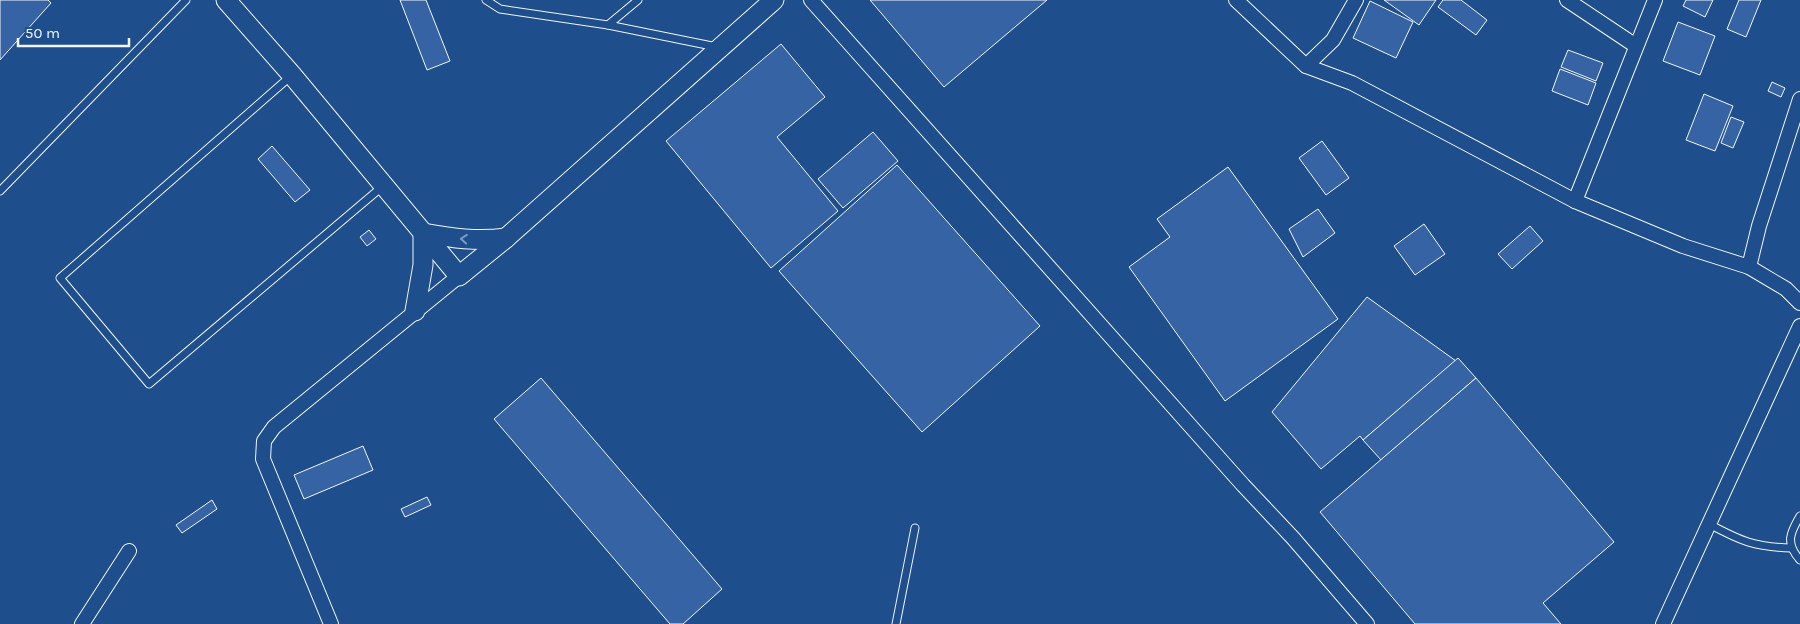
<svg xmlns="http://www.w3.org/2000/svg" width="1800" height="624" viewBox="0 0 1800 624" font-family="Karla,sans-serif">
<rect width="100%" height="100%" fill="#1f4e8c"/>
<g fill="#3563a3" stroke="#f2f6ff">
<path d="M0,0h48l3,3 -51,57z"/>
<path d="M400,0h26l24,61 -23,9z"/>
<path d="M870,0h177l-103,87z"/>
<path d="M1384,0h52l-17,25z"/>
<path d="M1443,0h18l26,20 -11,15 -38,-28z"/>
<path d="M1686,0h27l-8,17 -22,-11z"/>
<path d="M1739,0h22l-15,37 -19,-8z"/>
<path d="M1370,1l43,21 -17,36 -43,-20z"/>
<path d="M1678,22l37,14 -15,39 -37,-14z"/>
<path d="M781,44l44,53 -48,40 61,74 -67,57 -105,-127z"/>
<path d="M1568,50l35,13 -7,18 -35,-14z"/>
<path d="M1560,69l36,14 -8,22 -36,-14z"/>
<path d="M1772,82l13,6 -4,9 -13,-6z"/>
<path d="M1704,94l29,12 -18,45 -29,-11z"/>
<path d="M1731,117l13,5 -11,26 -12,-5z"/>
<path d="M873,132l25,29 -55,47 -25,-29z"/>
<path d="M1322,141l27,37 -23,17 -27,-37z"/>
<path d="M272,146l38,44 -15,12 -37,-43z"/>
<path d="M897,165l143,161 -118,106 -143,-161z"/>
<path d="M1228,167l110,152 -113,82 -96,-134 41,-30 -13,-18z"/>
<path d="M1318,209l17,24 -32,24 -14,-28z"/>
<path d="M1424,224l21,30 -30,21 -21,-29z"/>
<path d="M1530,226l13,15 -31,28 -14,-15z"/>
<path d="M369,230l7,9 -9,7 -7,-9z"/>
<path d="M1367,297l89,64 -93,79 -3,-4 -39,33 -49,-57z"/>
<path d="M1458,358l18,20 -95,82 -18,-20z"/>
<path d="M541,378l181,211 -39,35h-13l-176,-205z"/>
<path d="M1476,378l138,164 -71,61 18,21h-146l-95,-112z"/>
<path d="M363,446l10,24 -69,29 -10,-24z"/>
<path d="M427,497l4,8 -26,12 -4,-8z"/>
<path d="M212,500l5,9 -35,24 -6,-8z"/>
</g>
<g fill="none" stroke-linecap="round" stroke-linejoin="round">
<g stroke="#f2f6ff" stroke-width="9">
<g id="lane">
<path d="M486,0l14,9 108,16 109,22"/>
<path d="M608,25l30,-25"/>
<path d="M292,75l-232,203 89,106 234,-198"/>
<path d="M0,191l186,-191"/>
<path d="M1800,516c-10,17 -15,27 0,44"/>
<path d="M1709,524c32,17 45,23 82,24"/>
<path d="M896,624l19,-96"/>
</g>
</g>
<g stroke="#f2f6ff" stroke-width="16">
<g id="street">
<path d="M811,0l432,485 50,53 74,86"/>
<path d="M1236,0l70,66"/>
<path d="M1356,0l-23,40 -27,26 46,17 223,118 108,45 66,21"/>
<path d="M1567,0l69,46"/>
<path d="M1800,99l-41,127 -10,41 37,22 14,14"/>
<path d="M1575,201l80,-201"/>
<path d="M82,624l47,-73"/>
<path d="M331,624l-68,-165 1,-18 10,-14 185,-151"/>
<path d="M1663,624l137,-298"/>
</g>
</g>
<g stroke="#f2f6ff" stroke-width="21">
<g id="secondary">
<path d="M226,0l66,75 167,201 47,-38 268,-238"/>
<path d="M415,311l8,-46v-32c29,5 54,9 83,5"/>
</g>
</g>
<use href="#lane" stroke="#1f4e8c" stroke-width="7"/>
<use href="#street" stroke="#1f4e8c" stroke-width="14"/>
<use href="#secondary" stroke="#1f4e8c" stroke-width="19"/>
</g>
<defs><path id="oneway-chevron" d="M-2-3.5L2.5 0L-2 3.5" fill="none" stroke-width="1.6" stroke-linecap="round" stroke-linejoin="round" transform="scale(1.25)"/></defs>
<use stroke="#7e9ac0" href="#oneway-chevron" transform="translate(464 239) rotate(-175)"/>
<path d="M18 38v8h111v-8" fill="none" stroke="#f2f6ff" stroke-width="2.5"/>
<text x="25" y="38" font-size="15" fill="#f2f6ff" stroke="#1f4e8c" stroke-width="4" paint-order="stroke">50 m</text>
</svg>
